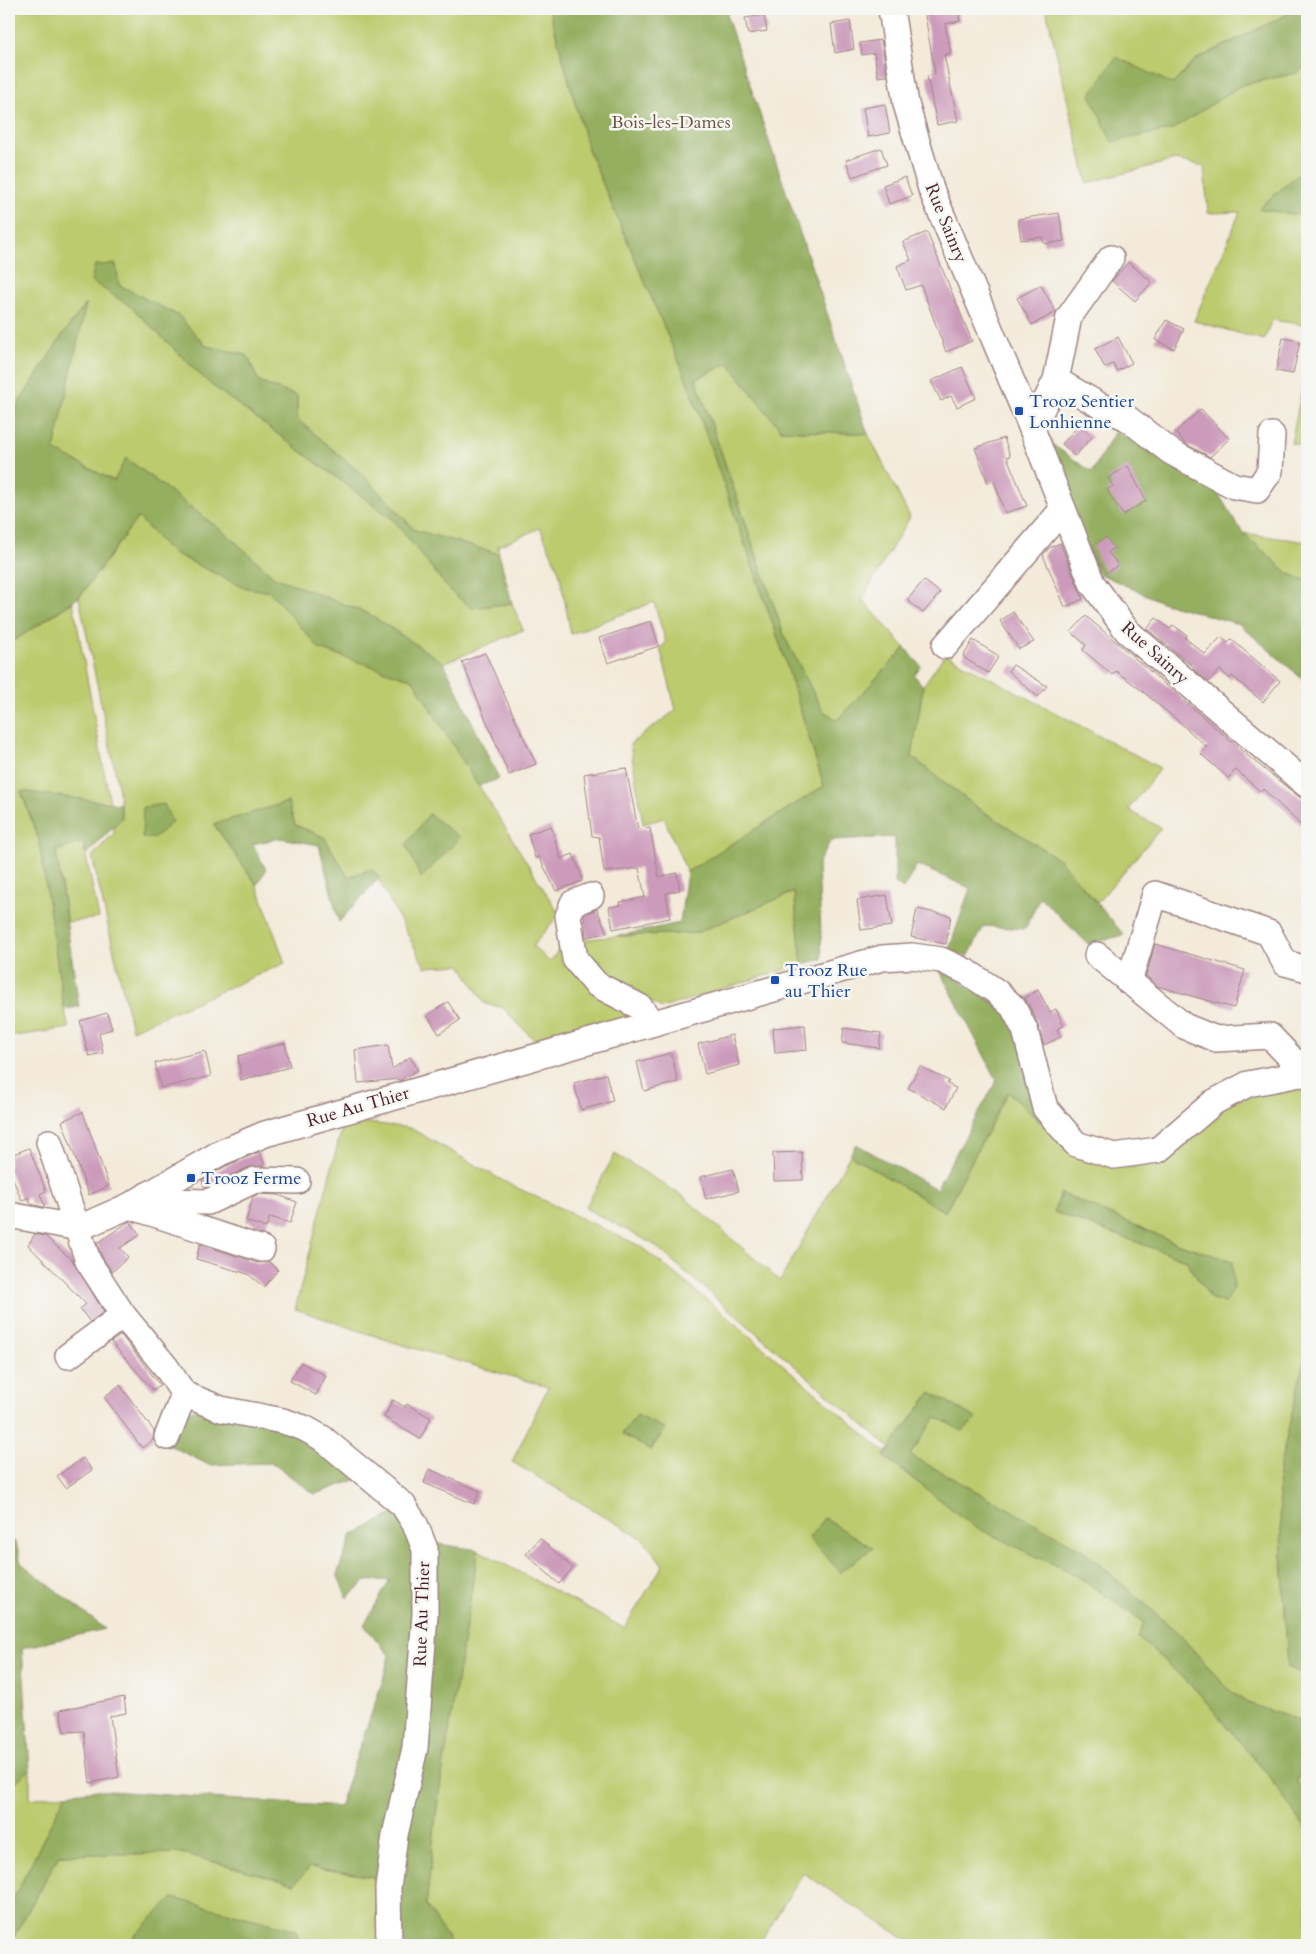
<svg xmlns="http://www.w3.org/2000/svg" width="1316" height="1954" viewBox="0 0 1316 1954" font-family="Cardo,serif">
<rect width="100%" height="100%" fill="#f6f6f2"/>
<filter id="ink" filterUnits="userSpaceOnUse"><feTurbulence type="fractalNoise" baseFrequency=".02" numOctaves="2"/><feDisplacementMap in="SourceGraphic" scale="10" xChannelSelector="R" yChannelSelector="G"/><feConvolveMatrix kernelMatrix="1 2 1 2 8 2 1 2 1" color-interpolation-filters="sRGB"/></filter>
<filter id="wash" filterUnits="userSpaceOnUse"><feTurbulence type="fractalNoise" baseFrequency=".0096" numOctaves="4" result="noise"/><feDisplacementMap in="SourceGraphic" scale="20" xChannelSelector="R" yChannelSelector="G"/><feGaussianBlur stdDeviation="1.12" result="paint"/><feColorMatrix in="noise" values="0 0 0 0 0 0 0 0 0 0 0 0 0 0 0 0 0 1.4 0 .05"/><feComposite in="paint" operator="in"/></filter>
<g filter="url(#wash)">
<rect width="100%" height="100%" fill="#f3ead9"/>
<g fill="#bbcb6d" stroke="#82754c" fill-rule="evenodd">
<path d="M9,9h540l39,140 100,234 93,264 43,139 -137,86 -23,-54 -21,6 -13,-80 46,-34 -16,-62 6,-5 -12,-41 -83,32 -12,-63 -19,-43 -42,18 1,8 -84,-24 -50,-53 -68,-58v-23l-38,-14 -12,-27 -41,-9 -28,-30 -59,-31 -27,-4 38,25 80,78 184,136 56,71 22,17 40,-5 11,27 -79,33 -75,-49 -95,-37 -44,-40 -103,-78 -13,22 -60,-31 31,-145 -24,32 -47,74h-5z"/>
<path d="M1046,9h252l-103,51 -22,24 1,44 67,-43 55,-12 11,-7v101l-49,42 49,7v109l-35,-5 -8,20 -70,-19 46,-109 -32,1 -4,-47 -29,-6 -88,23z"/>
<path d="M728,363l53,67 87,4 42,83 -48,82 43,49 -68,72 -14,-9 -38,-73 -89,-259z"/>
<path d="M1307,365v81l-16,-3z"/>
<path d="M138,517l32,34 72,36 28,4 50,58 93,31 146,234 -26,32 17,16 14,-20 67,67 -5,16 -87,20 -37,-38 -17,-3 -24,-39 -36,2 -52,-98 -25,8 -24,-40 -29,-12 -7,-23 -74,23 43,60 28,78 -153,67 -40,-174 22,-23v-7l8,-9 -4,-32 -39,-187z"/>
<path d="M1243,533l64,9v39l-18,-7z"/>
<path d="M73,602l37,201 -89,-11 18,48 25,169 5,19 -60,9v-393z"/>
<path d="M945,654l215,114 -32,42 33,18 -64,75 -38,-43 -84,-54 -63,-49 11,-71z"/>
<path d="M83,842l16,76 -32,4 -11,-71z"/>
<path d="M794,892l8,72 -140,44 -67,-36 -15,-32 38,-4 78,-3z"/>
<path d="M1292,1086l15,2v260l-29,127 10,193 19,7v119l-10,-12 8,-35 -7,-27 -51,-17 -19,-14 -50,-56 -95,-83 -173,-95 26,-39 40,3 -45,-27 -41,56 -237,-204 -68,-36 30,-54 69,43 96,84 70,-126 95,57 63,-120 68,64 58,11 40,-14 57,-52zM1061,1193l115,50 55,18 -20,38 -25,-39 -132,-48z"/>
<path d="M344,1120l66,8 97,55 133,63 71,57 175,150 -2,4 91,69 104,51 65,45 -6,15 59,54 71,84 39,57v113h-392l-112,-72 -44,72h-307l-26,-40 11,-99 41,-256 146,78 39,-63 -20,-26 -131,-77 36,-75 -152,-44 -101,-34zM637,1416l28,13 -14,21 -29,-16z"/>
<path d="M30,1770v29l36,-5 -57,114v-121z"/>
<path d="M182,1853l112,31 16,-17 64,10 6,68h-80l-4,-15 -161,5 -4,10h-122l50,-90z"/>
</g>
<g fill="#94af60" stroke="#6f6746">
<path d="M549,9h179l-1,8 141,417 -87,-4 -53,-67 -32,16 89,259 38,73 14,9 68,-72 16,18 -7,9 9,11 -11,71 63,49 85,54 64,75 -36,9 -48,-47 -15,32 -41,-3 -16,31 -19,-7 21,-62 -53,-23 -14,24 -8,-6v-46l-64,3 -13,23 4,96 -20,5 -8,-72 -98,41 -78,3 62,-13 7,-51 137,-86 -43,-139 -93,-264 -100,-234z"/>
<path d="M1298,9h9v57l-11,7 -55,12 -67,44 -62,13 -22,-47 26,-38 57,27 22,-24z"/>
<path d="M1307,167v49l-49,-7z"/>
<path d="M116,264l3,21 60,31 27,30 41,9 12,27 38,14v23l68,58 50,53 84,24 13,49 -40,5 -22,-17 -56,-71 -184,-136 -80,-78 -39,-25 4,-16z"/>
<path d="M86,304l-32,146 60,31 12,-23 104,79 44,40 95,37 75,49 55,116 -21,7 -65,-106 -93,-31 -50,-57 -28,-5 -72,-36 -32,-34 -59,80 -70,47v-233h5l47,-74z"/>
<path d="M1115,431l100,58 28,44 46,41 18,7v102l-68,-59 -75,-21 -68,-31 -50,-132 46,32z"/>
<path d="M21,791l99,13 2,14 -35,36 -4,-12 -27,9 23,156 -15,2 -25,-169z"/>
<path d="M288,802l7,23 29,12 24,40 25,-8 6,9 -40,44 -20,-77 -39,-7 -27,6 13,26 -9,15 -43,-61z"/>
<path d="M164,804l8,18 -18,16h-12l1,-31z"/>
<path d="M429,814l31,24 -39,40 -15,-33z"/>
<path d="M938,967l77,50 21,71 4,34 -32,-30 -63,120 -95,-57 6,-11 80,45 61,-109z"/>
<path d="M1061,1193l115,50 56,18 2,27 -9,15 -14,-4 -25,-39 -132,-48z"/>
<path d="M1307,1348v327l-19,-7 -10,-193z"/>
<path d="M931,1392l46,27 -15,12 -26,-14 -26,38 173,95 95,83 50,56 19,14 51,17 7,27 -8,35 10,12v38l-39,-57 -71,-84 -59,-54 6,-15 -65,-45 -104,-50 -91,-71z"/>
<path d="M259,1409l105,68 -49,17 -43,-31 -63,2 -40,-20 16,-35z"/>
<path d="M637,1415l28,14 -15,21 -28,-16z"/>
<path d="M399,1511l33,32 46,7 -41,256 -11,99 26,40h-72l-6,-68 -64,-10 -16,17 -112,-31 -123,2 -50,90v-37l57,-114 31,-4 242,17 44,-127 6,-25 -25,-30 26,-45 -24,1 -19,17 -10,-24 15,-39z"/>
<path d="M824,1518l49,30 -33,24 -31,-34z"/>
<path d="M9,1538l7,5 5,20 84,66 -83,19 8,122 -21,17z"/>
<path d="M173,1898l123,32 4,15h-169l4,-10z"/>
</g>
<g id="blocks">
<g fill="#cc9bbb">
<path d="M924,9h34l2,12 -15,3 6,29 -7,2 14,66 -21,4 -10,-49 8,-2z"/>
<path d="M764,15l3,16 -19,3 -3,-16z"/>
<path d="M850,21l4,28 -19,4 -4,-29z"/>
<path d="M881,40l6,36 -9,1 -4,-24 -12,2 -2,-12z"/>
<path d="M885,104l5,29 -22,4 -5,-29z"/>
<path d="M881,148l6,17 -35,12 -6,-17z"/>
<path d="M905,177l7,19 -23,8 -6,-19z"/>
<path d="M1059,213l5,28 -20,3 -2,-7 -21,3 -3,-21z"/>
<path d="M927,232l45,109 -26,11 -25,-67 -15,5 -9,-24 14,-6 -8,-18z"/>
<path d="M1128,262l24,20 -17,19 -23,-20z"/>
<path d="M1041,285l15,27 -24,13 -15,-27z"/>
<path d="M1166,320l18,9 -10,20 -19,-9z"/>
<path d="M1118,337l14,26 -15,8 -4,-7 -8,4 -10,-19z"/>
<path d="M1283,338l17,3 -7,33 -17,-3z"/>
<path d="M962,367l14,31 -19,9 -6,-11 -10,5 -10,-20z"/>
<path d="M1201,409l28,30 -19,18 -24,-13 -11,-12z"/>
<path d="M1079,425l13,12 -17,19 -13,-12z"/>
<path d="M1004,438l6,18 -3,1 20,49 -22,7 -11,-32 -6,2 -13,-35z"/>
<path d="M1128,466l18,35 -23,14 -16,-25 6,-4 -5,-8z"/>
<path d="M1106,537l8,11 -6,4 10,13 -11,8 -8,-12 -6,-15z"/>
<path d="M1060,543l23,56 -18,8 -22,-52 6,-7z"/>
<path d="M924,580l16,13 -17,20 -16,-13z"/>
<path d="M1013,612l21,30 -15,7 -19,-28z"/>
<path d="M1086,616l168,145 44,35 9,5v30l-44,-42 -2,3 -25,-22 -8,8 -27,-24 6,-7 -29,-26 -37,-31 -25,-19 -4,4 -29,-25 3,-5 -15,-13z"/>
<path d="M1156,618l14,11 3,-4 14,10 -2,3 20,16 16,-17 7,6 3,-4 49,42 -17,21 -31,-26 -2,3 -10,-9 -11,12 -16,-13 1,-2 -47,-38z"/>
<path d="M651,621l8,25 -51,17 -9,-25z"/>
<path d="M973,640l26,16 -11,17 -25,-16z"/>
<path d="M485,653l51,111 -27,11 -47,-113z"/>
<path d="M1013,665l34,21 -9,11 -30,-26z"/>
<path d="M626,768l12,61 12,-1 9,49 18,-4 3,17 -14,3 4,25 -57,11 -4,-22 12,-2 -1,-3 25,-5 -6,-29 -35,4 -5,-35 -7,-1 -8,-62z"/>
<path d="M551,826l10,33 12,-5 9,22v5l-26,10 -17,-34 -4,1 -7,-24z"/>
<path d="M887,895l5,31 -31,4 -4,-30z"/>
<path d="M597,909l10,24 -21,4 -2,-23z"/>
<path d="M917,909l34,7 -5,28 -35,-7z"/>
<path d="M1155,944l90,26 -11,38 -77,-22 -11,-10z"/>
<path d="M1038,990l12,22 6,-3 8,17 -7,3 4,8 -17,8 -8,-26 -11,-21z"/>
<path d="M448,1002l12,18 -21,14 -12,-19z"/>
<path d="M107,1013l5,16 -13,4 4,20 -14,3 -9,-35z"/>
<path d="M805,1025l2,25 -32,3 -2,-25z"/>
<path d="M844,1028l37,5 -2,15 -37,-5z"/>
<path d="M732,1035l7,30 -34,9 -7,-30z"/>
<path d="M285,1043l5,24 -49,13 -3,-24z"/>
<path d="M388,1045l4,24 18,-12 8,13 -19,11v-2l-41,4 -3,-33z"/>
<path d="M205,1051l6,25 -50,12 -6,-25z"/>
<path d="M671,1053l7,29 -34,9 -7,-29z"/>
<path d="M920,1066l29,15 -2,3 9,4 -10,20 -38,-20z"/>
<path d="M606,1074l7,27 -32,9 -7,-27z"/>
<path d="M83,1112l26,74 -20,9 -27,-74z"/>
<path d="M29,1148l17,43 -6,3 5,12 -2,1 -12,-3 -3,-7 -6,4 -13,-32v-13z"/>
<path d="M259,1152l6,14 -16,1 -44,21 -3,-8 24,-14z"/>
<path d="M802,1152l1,28 -29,1 -1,-28z"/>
<path d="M733,1169l6,22 -33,8 -6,-22z"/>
<path d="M258,1194l20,1 19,7 -7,21 -20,-6 -4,11 -20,-7 7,-24z"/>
<path d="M130,1221l10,14 -20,13 8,9 -16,15 -11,-17 -4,-12z"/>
<path d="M35,1234l10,2 27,24 32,52 -14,10 -10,-13 6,-5 -58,-59z"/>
<path d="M200,1244l58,19 10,-2 10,9 -14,17 -16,-13 -52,-15z"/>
<path d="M121,1335l39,50 -7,5 -42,-48z"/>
<path d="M301,1362l25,14 -10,19 -26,-14z"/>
<path d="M120,1385l34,46 -1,9 -11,8 -38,-51z"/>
<path d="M393,1400l12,7 2,-3 24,14 -11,21 -36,-22z"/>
<path d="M83,1458l9,12 -26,18 -9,-12z"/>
<path d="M429,1469l51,22 -6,13 -50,-21z"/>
<path d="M540,1538l33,30 -14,16 -33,-30z"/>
<path d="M124,1697l2,16 -16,3 9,61 -29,6 -6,-52 -20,1 -4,-22z"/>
</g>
</g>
</g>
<g filter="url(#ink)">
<use href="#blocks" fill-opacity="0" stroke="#9e8482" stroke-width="1"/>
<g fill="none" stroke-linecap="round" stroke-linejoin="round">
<g stroke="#9e8482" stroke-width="28">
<g id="minor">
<path d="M891,9l15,95 25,85 101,240 60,154 35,48 180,154"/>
<path d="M1056,380l43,25 28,13 44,34 63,34 23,4 13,-19 2,-36"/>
<path d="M1032,429l24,-49 13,-63 42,-59"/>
<path d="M945,646l118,-137"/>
<path d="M591,896l-18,7 -5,13 7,43 21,25 44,23 12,16"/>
<path d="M1097,955l87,71 32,13 54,-3 37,39"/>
<path d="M1129,982l26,-88 114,39 16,30 22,6"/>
<path d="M49,1142l39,119 35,54 43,52 18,27 37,15 62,12 21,7 18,10 81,67 12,19 10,25v65l-10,134 -20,87 -7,53 1,57"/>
<path d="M147,1195l17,6 44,1 47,-22 42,1"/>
<path d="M136,1208l126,41"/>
<path d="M9,1215l70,13 50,-22 91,-53 45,-19 617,-176 30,-2 29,4 26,12 30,20 16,15 12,23 20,78 31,36 38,12 44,-6 56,-48 34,-18 52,-10 7,1"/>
<path d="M68,1356l55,-41"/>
<path d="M167,1437l17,-43"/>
</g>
</g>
<use href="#minor" stroke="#fff" stroke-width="25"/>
</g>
</g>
<g fill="#1a4fb4" stroke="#f6f6f2" stroke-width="2">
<rect x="1014" y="406" width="10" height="10" rx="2.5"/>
<rect x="770" y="975" width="10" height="10" rx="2.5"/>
<rect x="186" y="1173" width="10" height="10" rx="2.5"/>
</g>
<g text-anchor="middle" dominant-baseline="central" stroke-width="5" stroke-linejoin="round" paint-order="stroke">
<g font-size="18" fill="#6c533f" stroke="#f6f6f2">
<text x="671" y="122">Bois-les-Dames</text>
</g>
<g font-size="18" fill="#4a1f2b" stroke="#f6f6f2">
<text transform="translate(946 223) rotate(68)">Rue Sainry</text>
<text transform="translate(1155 653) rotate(42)">Rue Sainry</text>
<text transform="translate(358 1107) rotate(-16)">Rue Au Thier</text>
<text transform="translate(422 1614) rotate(-88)">Rue Au Thier</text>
</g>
<g font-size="18" fill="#164399" stroke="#f6f6f2" text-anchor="start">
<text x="1029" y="401">Trooz Sentier<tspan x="1029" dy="21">Lonhienne</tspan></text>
<text x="785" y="970">Trooz Rue<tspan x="785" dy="21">au Thier</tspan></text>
<text x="201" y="1178">Trooz Ferme</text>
</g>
</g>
<rect width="1316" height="1954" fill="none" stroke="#f6f6f2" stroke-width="30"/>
</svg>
